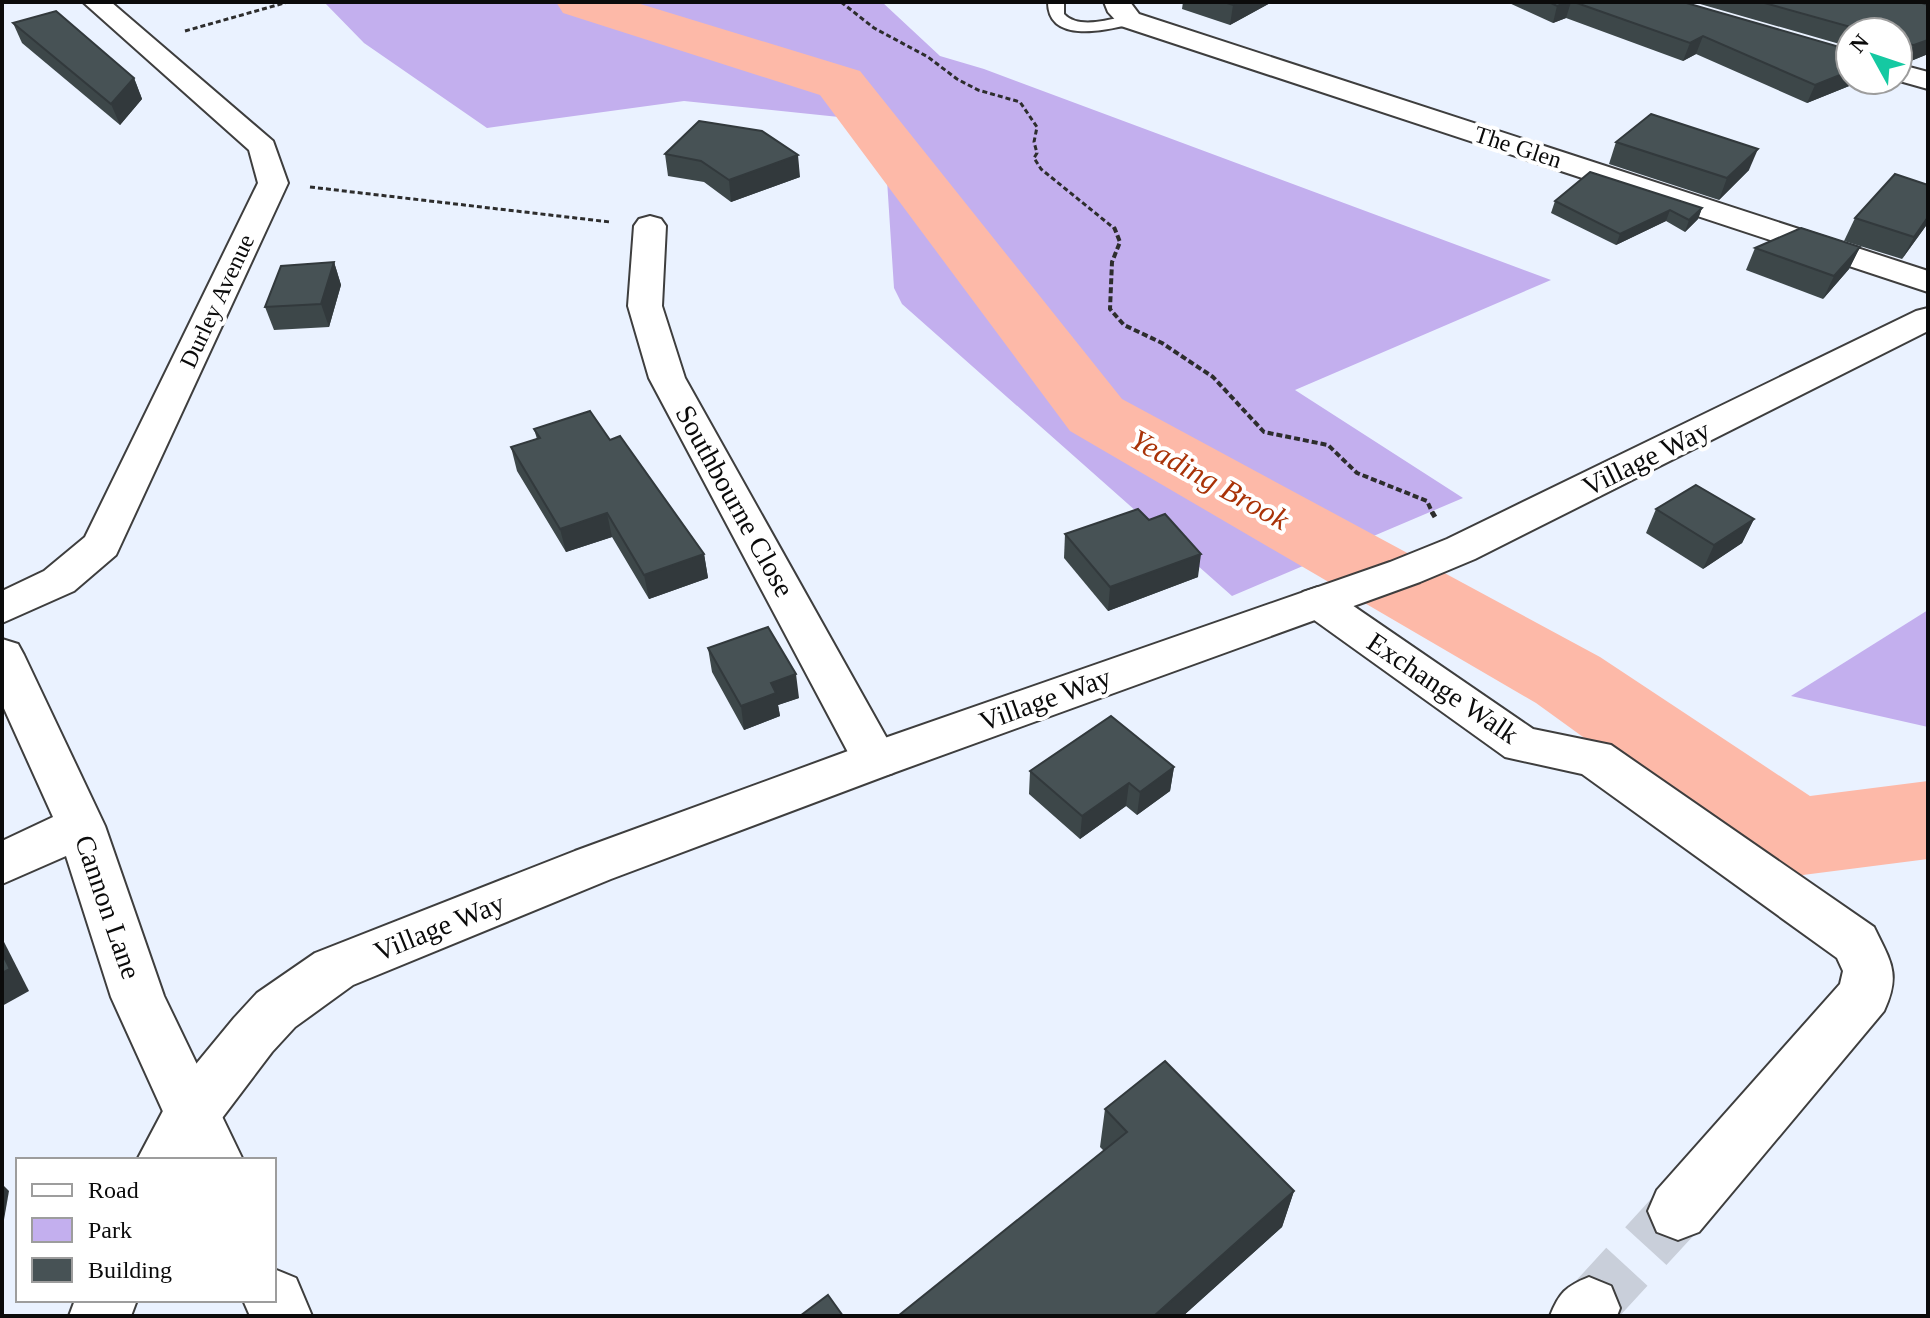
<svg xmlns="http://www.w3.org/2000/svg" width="1930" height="1318" viewBox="0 0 1930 1318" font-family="'Times New Roman',serif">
<rect width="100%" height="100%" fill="#eaf2ff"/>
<g fill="#c3afee">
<path d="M324,2h558l58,54 44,13 567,211 -256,110 168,108 -231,98 -330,-292 -8,-16 -7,-108 -48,-63 -155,-16 -197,27 -123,-85z"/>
<path d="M1928,610v117l-137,-31z"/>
</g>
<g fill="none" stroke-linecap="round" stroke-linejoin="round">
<path fill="#fdb9a8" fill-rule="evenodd" d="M556,2h78l226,69 262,328 478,258 210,139 118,-15v78l-133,17 -35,-11 -224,-162 -466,-272 -250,-336 -257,-82z"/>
<path stroke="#c9cfda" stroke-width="56" stroke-dasharray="56 28" stroke-linecap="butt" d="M1589,1308l89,-97"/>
<g stroke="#3e3e3e" stroke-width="4">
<path id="service" d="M1048,2h16v12c15,16 47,5 66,1l8,5 -3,3c-27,7 -87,22 -87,-21z"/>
</g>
<g stroke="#3e3e3e" stroke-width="4">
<g id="minor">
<path d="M83,2h28l162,139 15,42 -172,372 -42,36 -72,32v-32l42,-20 41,-34 173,-354 -9,-33z"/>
<path d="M1104,2h26l9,12 789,257v21l-807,-266 -13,-14z"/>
<path d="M1898,64l30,8v17l-32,-9h2z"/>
<path d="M650,216l11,3 5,7 -4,80 23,72 214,382 -6,13 -17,5 -17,-5 -210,-395 -21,-72 6,-80 5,-7z"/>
<path d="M1318,587l15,5 200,137 78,16 263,182c17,35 27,47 10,84l-185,221 -21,8 -21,-8 -9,-21 9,-21 183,-206 3,-13 -6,-13 -255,-184 -77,-17 -202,-145 -6,-10 6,-10z"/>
<path d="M2,639l16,5 6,11 81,171 59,170 79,164h-58l-74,-163 -45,-141 -64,28v-43l51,-24 -51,-113z"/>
<path d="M274,1269l22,9 16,38h-62l-7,-16h31z"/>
<path d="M1589,1277l22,9 9,22 -3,8h-67c9,-23 16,-30 39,-39z"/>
</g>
</g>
<g stroke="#3e3e3e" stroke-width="4">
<g id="tertiary">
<path d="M1928,308v23l-453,228 -55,23 -527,191 -282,106 -258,106 -58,42 -23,25 -59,78 -16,30h-60l36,-68 61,-74 23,-25 58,-40 260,-102 284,-104 531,-185 57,-23 469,-228z"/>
<path d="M75,1300h62l-6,16h-62z"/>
</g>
</g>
<g stroke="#2d2d2d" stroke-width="3" stroke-dasharray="5 3" stroke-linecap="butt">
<path d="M841,2l33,26 54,29 29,22 21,11 42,12 17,25 -3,15 3,11 -3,5 7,11 74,60"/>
<path d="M185,31l103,-29"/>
<path d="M310,187l300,35"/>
</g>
<path stroke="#2d2d2d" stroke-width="4" stroke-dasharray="6 3" stroke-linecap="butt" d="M1114,227l6,15 -8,20 -2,47 14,16 38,18 51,34 51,55 64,13 29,28 70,28 6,13"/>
<path stroke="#2d2d2d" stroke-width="5" stroke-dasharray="8 4" stroke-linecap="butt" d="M1432,512l3,5"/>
<use href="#service" fill="#fff" fill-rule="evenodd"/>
<use href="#minor" fill="#fff" fill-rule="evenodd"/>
<use href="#tertiary" fill="#fff" fill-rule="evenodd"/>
</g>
<g fill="#3d4749">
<path d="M1183,2h89l-42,23 -48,-16z"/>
<path d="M1507,2h176l167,78h14l-57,23 -111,-49 -13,7 -117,-43 -13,5z"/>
<path d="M1693,2h226l9,3v49l-22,9 -8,-1v-30h-48v15z"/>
<path d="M13,23l121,55 8,21 -22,26 -98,-82z"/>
<path d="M1616,142l133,28 -30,30 -110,-36z"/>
<path d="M665,154l135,23 -69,25 -27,-20 -36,-6z"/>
<path d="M1928,185v38l-26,36 -58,-18 11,-23z"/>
<path d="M1555,201l147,7 -4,11 -13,13 -19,-11 -50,24 -65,-32z"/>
<path d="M1860,247l-11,22 -26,30 -77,-29 9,-22z"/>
<path d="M334,262l7,23 -12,42 -55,3 -9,-23z"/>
<path d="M534,429l76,11 94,114 4,24 -59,21 -37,-62 -46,15 -49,-81 -6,-24 26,-8z"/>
<path d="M1656,509l98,10 -12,24 -39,26 -57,-36z"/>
<path d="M1065,534l133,43 -90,34 -44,-53z"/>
<path d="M708,648l91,50 -21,7 2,11 -36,14 -32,-58z"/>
<path d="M1174,767l-4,24 -33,24 -11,-9 -46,33 -51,-45 1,-23z"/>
<path d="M1105,1109l189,82 -12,36 -99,89h-285l206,-165 -4,-4z"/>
</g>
<g fill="#32393c">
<path d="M1238,2h34l-42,23 3,-20z"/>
<path d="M1568,2h3l-5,16 -13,5 4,-17z"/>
<path d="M1703,36l-7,18 -13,7 7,-18z"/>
<path d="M1928,40v14l-22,9 8,-18z"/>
<path d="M1903,50l-5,11v-9z"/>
<path d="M1850,71v9h14l-57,23 8,-18z"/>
<path d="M134,78l8,21 -22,26 -9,-21z"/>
<path d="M1758,149l-9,21 -30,30 8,-22z"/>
<path d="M798,155l2,22 -69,25 -2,-22z"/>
<path d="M1702,208l-4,11 -13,13 4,-12z"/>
<path d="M1670,210l-4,11 -50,24 4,-11z"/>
<path d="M1928,217v6l-26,36 12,-22z"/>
<path d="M1860,247l-11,22 -26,30 11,-23z"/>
<path d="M334,262l7,23 -12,42 -8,-23z"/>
<path d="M607,513l5,24 -46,15 -6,-23z"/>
<path d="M1754,519l-12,24 -39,26 11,-24z"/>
<path d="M704,554l4,24 -59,21 -5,-24z"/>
<path d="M1201,554l-3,23 -90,34 2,-24z"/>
<path d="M796,674l3,24 -21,7 2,11 -36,14 -3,-24 30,-23z"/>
<path d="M1174,767l-4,24 -33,24 3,-23z"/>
<path d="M1129,783l-3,23 -46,33 2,-23z"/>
<path d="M2,938l27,53 -27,15z"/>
<path d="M2,1184l7,7 -7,40z"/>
<path d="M1294,1191l-12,36 -99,89h-29z"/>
</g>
<g fill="#475255" stroke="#32393c" stroke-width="2">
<path d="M1224,2h14l-5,3z"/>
<path d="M1549,2h19l-11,4z"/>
<path d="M1574,2h109l167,48v21l-35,14 -112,-49 -13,7z"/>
<path d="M1761,2h158l9,3v35l-14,5 -10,-1 -1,6 -5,2v-20h-39l-1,-3z"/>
<path d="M56,11l78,67 -23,26 -98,-81z"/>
<path d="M1651,114l107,35 -31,29 -111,-36z"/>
<path d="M699,121l63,10 36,24 -69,25 -28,-19 -36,-7z"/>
<path d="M1590,172l112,36 -13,12 -19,-10 -50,24 -65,-33z"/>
<path d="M1895,174l33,11v32l-14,20 -59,-19z"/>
<path d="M1801,228l59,19 -26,29 -79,-28z"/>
<path d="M334,262l-13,42 -56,3 16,-41z"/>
<path d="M590,411l20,29 10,-4 84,118 -60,21 -37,-62 -47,16 -49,-82 29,-9 -6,-9z"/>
<path d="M1696,485l58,34 -40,26 -58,-36z"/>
<path d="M1138,509l11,11 16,-6 36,40 -91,33 -45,-53z"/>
<path d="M768,627l28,47 -25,9 5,10 -35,13 -33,-58z"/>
<path d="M1111,716l63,51 -34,25 -11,-9 -47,33 -52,-45z"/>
<path d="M2,953l8,16 -8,4z"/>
<path d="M1165,1061l129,130 -140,125h-256l229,-184 -22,-23z"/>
<path d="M828,1295l15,21h-43z"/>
</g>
<g text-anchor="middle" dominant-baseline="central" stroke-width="8" stroke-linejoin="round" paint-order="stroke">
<g font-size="24" fill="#0b0b0b" stroke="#fff">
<text transform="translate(1518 147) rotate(18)">The Glen</text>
<text transform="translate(217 301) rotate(-65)">Durley Avenue</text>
</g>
<g font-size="28" fill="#0b0b0b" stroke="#fff">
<text transform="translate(1646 458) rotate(-26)">Village Way</text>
<text transform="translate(735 501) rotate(61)">Southbourne Close</text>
<text transform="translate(1443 688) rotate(34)">Exchange Walk</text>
<text transform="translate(1045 699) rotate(-20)">Village Way</text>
<text transform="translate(108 907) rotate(71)">Cannon Lane</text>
<text transform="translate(439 927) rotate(-22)">Village Way</text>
</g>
<g font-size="30" font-style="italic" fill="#a93308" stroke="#fff">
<text transform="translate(1210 479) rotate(29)">Yeading Brook</text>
</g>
</g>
<rect width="1930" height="1318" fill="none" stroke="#0b0b0b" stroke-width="8"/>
<rect x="16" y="1158" width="260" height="144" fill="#ffffff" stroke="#9d9d9d" stroke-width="2"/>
<rect x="32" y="1184" width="40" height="12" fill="#ffffff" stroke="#9d9d9d" stroke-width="2"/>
<text x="88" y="1198" font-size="24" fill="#0b0b0b">Road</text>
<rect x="32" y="1218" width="40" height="24" fill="#c3afee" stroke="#9d9d9d" stroke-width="2"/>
<text x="88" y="1238" font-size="24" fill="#0b0b0b">Park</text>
<rect x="32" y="1258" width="40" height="24" fill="#475255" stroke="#9d9d9d" stroke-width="2"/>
<text x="88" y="1278" font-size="24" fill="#0b0b0b">Building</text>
<g transform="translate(1874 56) rotate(310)"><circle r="38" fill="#ffffff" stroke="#9d9d9d" stroke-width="2"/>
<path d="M0-6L14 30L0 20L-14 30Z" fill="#15c9a2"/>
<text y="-12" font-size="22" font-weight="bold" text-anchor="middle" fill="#0b0b0b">N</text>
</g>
</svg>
